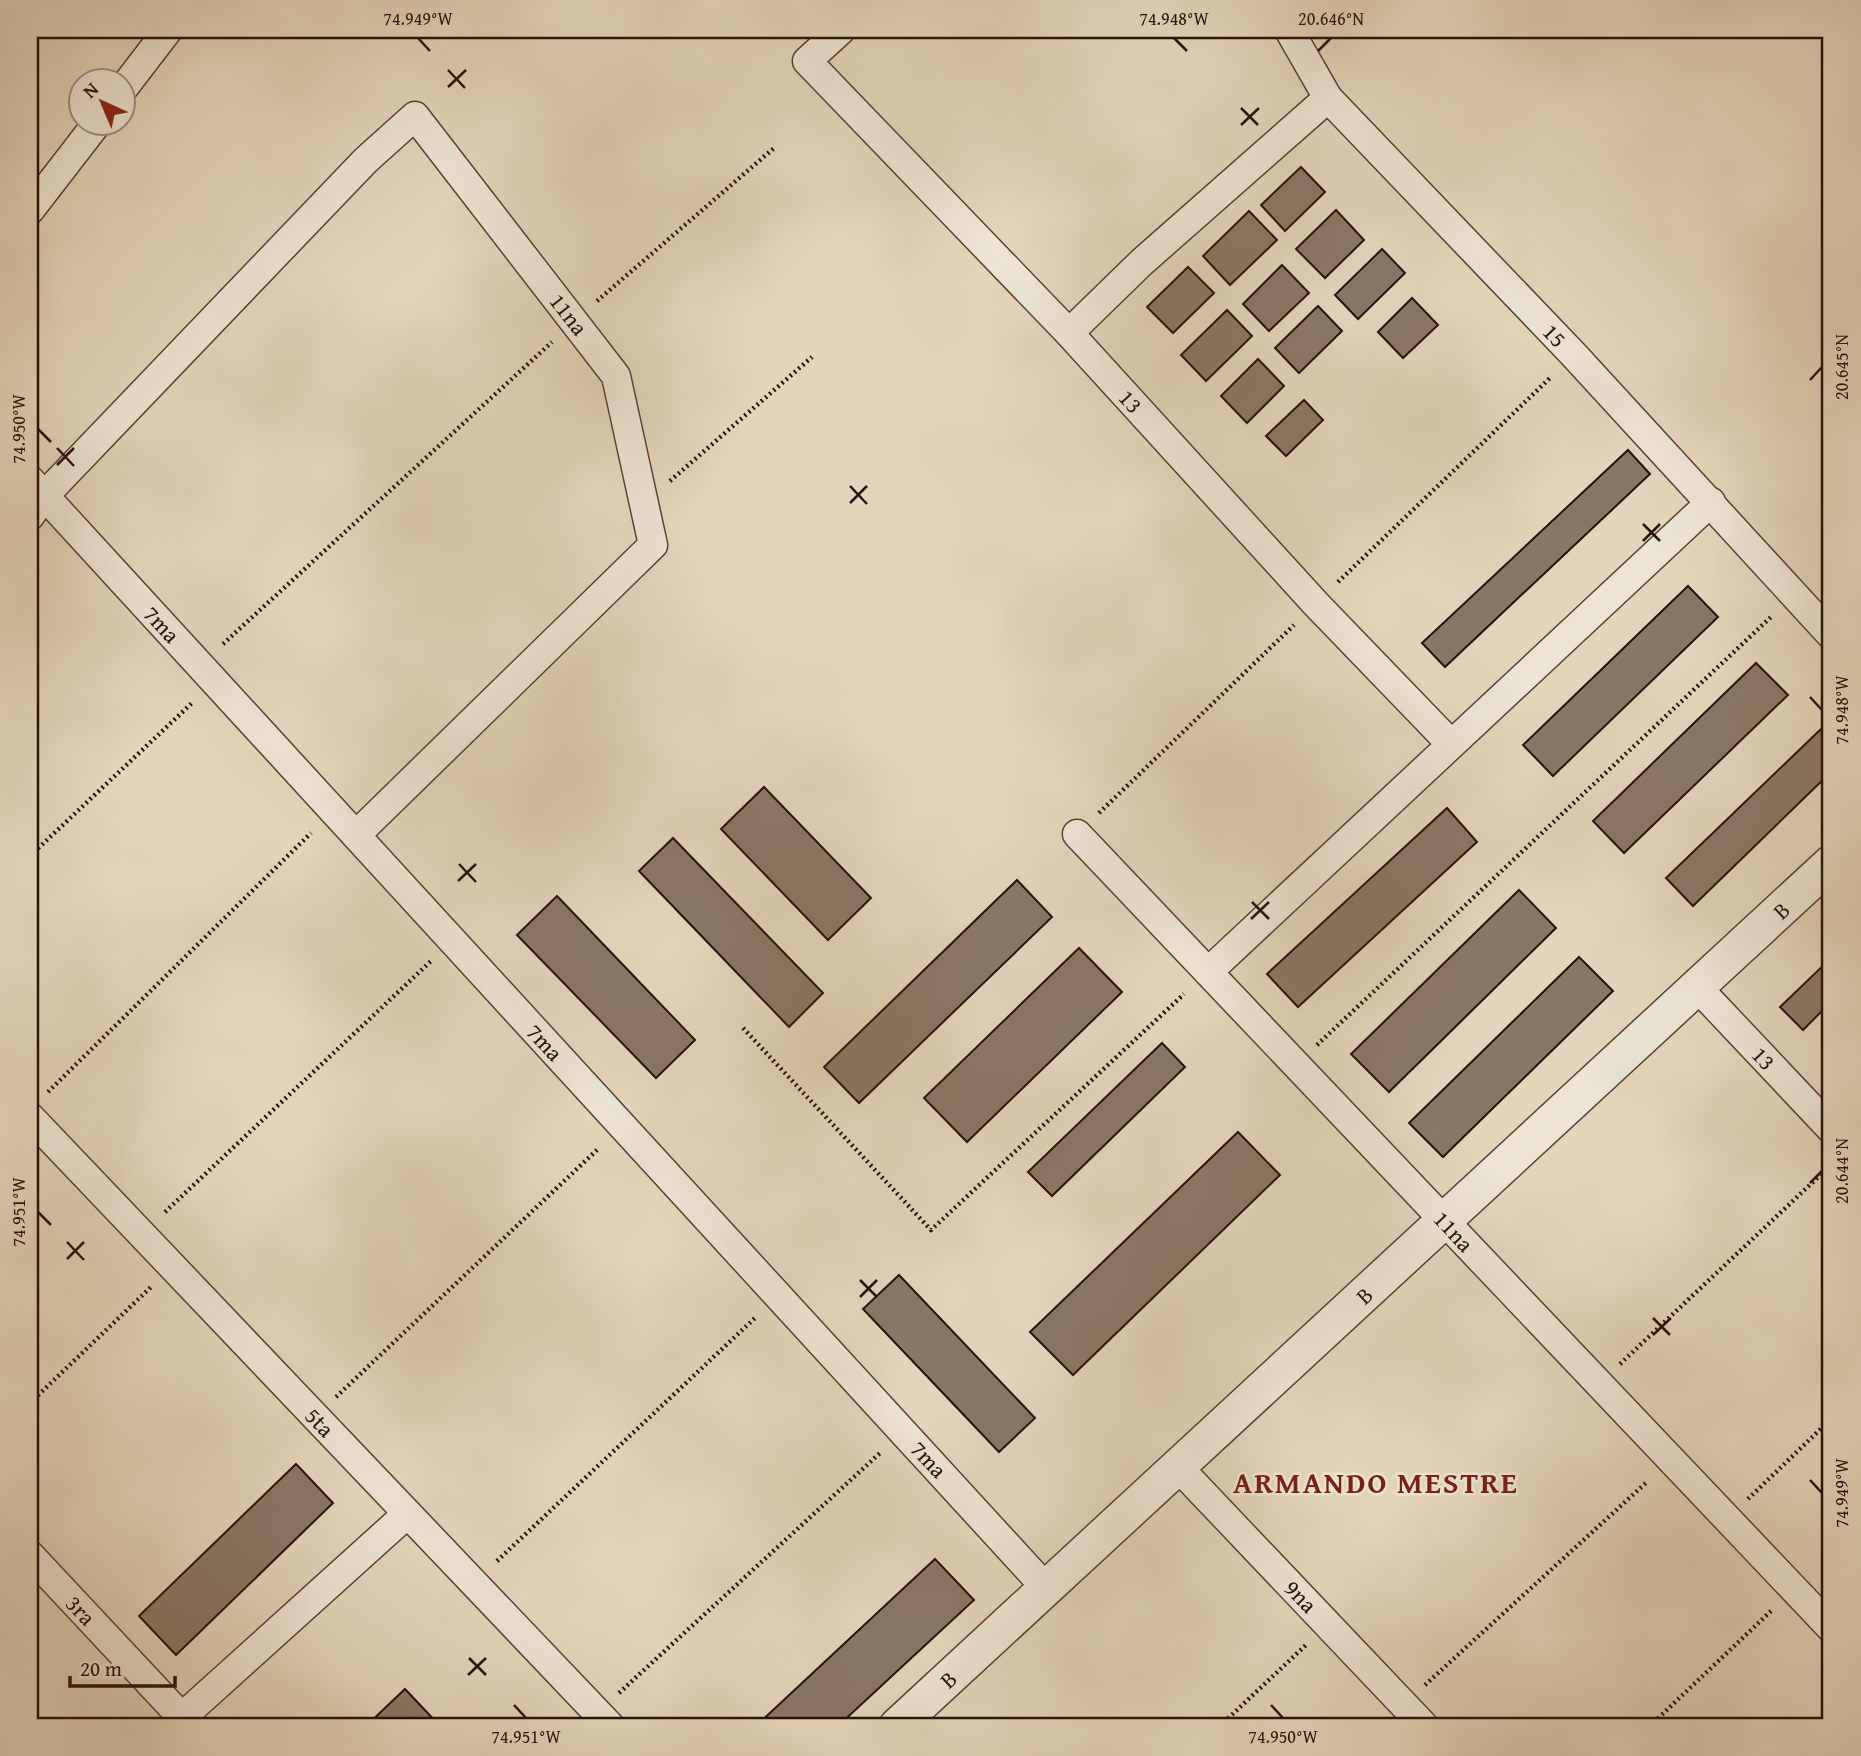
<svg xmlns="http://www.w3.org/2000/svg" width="1861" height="1756" viewBox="0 0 1861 1756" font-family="'Gentium Book Plus',serif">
<rect width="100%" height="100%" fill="#e3d5bc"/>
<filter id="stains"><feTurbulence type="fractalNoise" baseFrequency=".00286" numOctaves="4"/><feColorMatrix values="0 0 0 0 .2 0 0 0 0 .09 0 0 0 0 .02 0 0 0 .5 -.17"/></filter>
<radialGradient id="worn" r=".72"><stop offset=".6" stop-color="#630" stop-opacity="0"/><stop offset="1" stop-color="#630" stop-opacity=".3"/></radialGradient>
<g fill="#897766" stroke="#271109" stroke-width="2">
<path d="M1301,167l24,25 -40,39 -24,-26z"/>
<path d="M1336,210l28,30 -39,38 -29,-29z"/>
<path d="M1249,211l28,29 -47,45 -27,-29z"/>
<path d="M1382,249l23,24 -47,46 -23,-24z"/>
<path d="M1282,265l27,28 -40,38 -26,-27z"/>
<path d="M1188,267l26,26 -41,40 -26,-26z"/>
<path d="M1412,298l26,27 -35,33 -25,-26z"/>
<path d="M1318,306l24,25 -43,42 -24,-25z"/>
<path d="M1227,310l25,26 -46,45 -25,-26z"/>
<path d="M1258,359l26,27 -37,37 -26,-27z"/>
<path d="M1304,400l19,20 -37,36 -20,-20z"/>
<path d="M1628,450l22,24 -205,193 -23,-24z"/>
<path d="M1688,586l30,31 -165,159 -30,-31z"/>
<path d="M1756,663l32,32 -164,158 -31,-32z"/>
<path d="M1821,729l10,12v31l-138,134 -27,-28z"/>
<path d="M764,787l107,111 -43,42 -107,-111z"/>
<path d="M1447,808l30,34 -179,165 -31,-33z"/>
<path d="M673,838l150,155 -34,34 -150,-156z"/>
<path d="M1017,880l35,37 -193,186 -35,-36z"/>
<path d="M1519,890l37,38 -167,164 -38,-38z"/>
<path d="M557,896l138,144 -39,38 -139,-143z"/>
<path d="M1079,948l43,44 -155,150 -43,-44z"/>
<path d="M1579,957l34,34 -170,166 -34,-34z"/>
<path d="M1831,958v44l-28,28 -23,-23z"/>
<path d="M1162,1043l23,24 -133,129 -24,-24z"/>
<path d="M1238,1132l42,43 -207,200 -43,-43z"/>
<path d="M899,1275l136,143 -36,34 -136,-143z"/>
<path d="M296,1464l37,39 -157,152 -37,-39z"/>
<path d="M935,1559l39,41 -136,126h-82z"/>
<path d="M405,1689l35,37h-74z"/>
</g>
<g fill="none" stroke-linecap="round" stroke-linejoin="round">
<g stroke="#564236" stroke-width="31">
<g id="minor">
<path d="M841,30l-34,31 262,272 247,271 135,140"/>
<path d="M1289,30l39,68 246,257 257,280"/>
<path d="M122,90l46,-60"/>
<path d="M30,210l68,-88"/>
<path d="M1069,333l73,-71 186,-164"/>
<path d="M30,480l1016,1108"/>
<path d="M30,516l14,-20 322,-336 49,-44 201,260 37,169 -297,290"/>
<path d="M1077,834l754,794"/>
<path d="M1208,972l503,-470"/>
<path d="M1697,987l134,142"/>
<path d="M30,1117l580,609"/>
<path d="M1178,1467l246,259"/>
<path d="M30,1555l160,171"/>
<path d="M181,1718l226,-204"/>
</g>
</g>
<g stroke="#564236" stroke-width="38">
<path id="tertiary" d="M897,1726l934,-863"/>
</g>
<g stroke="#271109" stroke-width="4.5" stroke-dasharray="2 3.5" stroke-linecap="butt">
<path d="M597,301l177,-153"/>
<path d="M670,481l142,-124"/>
<path d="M1338,582l213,-205"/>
<path d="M223,644l329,-302"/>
<path d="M1099,813l195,-188"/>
<path d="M30,856l162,-153"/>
<path d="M743,1028l188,202 253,-236"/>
<path d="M1317,1045l455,-429"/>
<path d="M48,1092l263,-259"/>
<path d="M165,1212l266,-251"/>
<path d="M1620,1364l211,-199"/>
<path d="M336,1397l263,-249"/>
<path d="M30,1403l121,-116"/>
<path d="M1748,1499l83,-80"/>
<path d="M497,1561l259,-244"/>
<path d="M1425,1685l223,-204"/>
<path d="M619,1693l261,-240"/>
<path d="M1220,1726l86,-81"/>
<path d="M1650,1726l121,-115"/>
</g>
<use href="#minor" stroke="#ede4d3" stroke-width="28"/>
<use href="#tertiary" stroke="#ede4d3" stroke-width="35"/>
</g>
<path fill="none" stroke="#271109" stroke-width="2.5" d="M418,38l12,13M1174,38l13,13M1318,51l13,-13M448,70l17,18M448,87l18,-17M1241,108l17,17M1241,125l18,-17M1810,380l12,-13M38,429l13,13M57,448l17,18M57,465l17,-17M850,486l17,18M850,503l17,-17M1643,524l17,17M1643,541l17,-17M1810,697l12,13M459,864l17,18M458,881l18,-17M1252,902l17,17M1251,919l18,-17M1810,1183l12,-12M38,1212l13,13M67,1242l17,18M67,1259l17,-17M860,1280l17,17M860,1297l17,-17M1653,1318l17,17M1653,1335l18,-17M1810,1480l12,13M469,1658l17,17M468,1675l18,-17M514,1705l12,13M1271,1705l12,13"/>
<g text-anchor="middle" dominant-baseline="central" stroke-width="5" stroke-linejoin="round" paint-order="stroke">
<g font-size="23" fill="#271109" stroke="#ede4d3">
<text transform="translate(569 314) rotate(52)">11na</text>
<text transform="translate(1555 335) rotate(46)">15</text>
<text transform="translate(1131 401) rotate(48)">13</text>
<text transform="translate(162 624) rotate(47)">7ma</text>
<text transform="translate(1781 910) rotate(-43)">B</text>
<text transform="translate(545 1042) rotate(47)">7ma</text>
<text transform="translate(1764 1058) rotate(47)">13</text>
<text transform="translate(1454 1231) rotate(47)">11na</text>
<text transform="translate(1364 1295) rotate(-43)">B</text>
<text transform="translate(320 1422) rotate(46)">5ta</text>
<text transform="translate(929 1459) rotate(47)">7ma</text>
<text transform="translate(1301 1596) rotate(46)">9na</text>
<text transform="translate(81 1610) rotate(47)">3ra</text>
<text transform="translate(948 1679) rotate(-43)">B</text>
</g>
<g font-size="30" font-weight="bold" letter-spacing="2" fill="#7a1f14" stroke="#ede4d3">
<text x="1376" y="1482">ARMANDO MESTRE</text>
</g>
</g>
<rect width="1861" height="1756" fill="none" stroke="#e3d5bc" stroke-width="77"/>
<g transform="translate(102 102) rotate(316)"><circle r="33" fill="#ede4d3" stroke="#9e9082" stroke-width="2"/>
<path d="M0-5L12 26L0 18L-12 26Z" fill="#8f2418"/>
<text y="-10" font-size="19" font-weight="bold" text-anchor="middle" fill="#271109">N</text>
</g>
<path d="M70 1676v10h105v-10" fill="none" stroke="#271109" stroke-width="3.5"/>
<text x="80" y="1676" font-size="21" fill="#271109" stroke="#ede4d3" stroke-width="5" paint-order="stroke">20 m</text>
<rect x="38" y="38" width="1784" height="1680" fill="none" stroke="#271109" stroke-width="2.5"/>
<g font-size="18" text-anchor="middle" fill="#271109">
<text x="418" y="25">74.949°W</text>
<text x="1174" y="25">74.948°W</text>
<text x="1331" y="25">20.646°N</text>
<text transform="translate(1842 367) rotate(-90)" y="6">20.645°N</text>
<text transform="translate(19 429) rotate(-90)" y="6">74.950°W</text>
<text transform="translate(1842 710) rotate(-90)" y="6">74.948°W</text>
<text transform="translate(1842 1171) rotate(-90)" y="6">20.644°N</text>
<text transform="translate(19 1212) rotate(-90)" y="6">74.951°W</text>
<text transform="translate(1842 1493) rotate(-90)" y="6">74.949°W</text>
<text x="526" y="1743">74.951°W</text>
<text x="1283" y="1743">74.950°W</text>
</g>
<rect width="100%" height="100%" filter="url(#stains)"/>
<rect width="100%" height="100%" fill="url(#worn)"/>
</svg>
